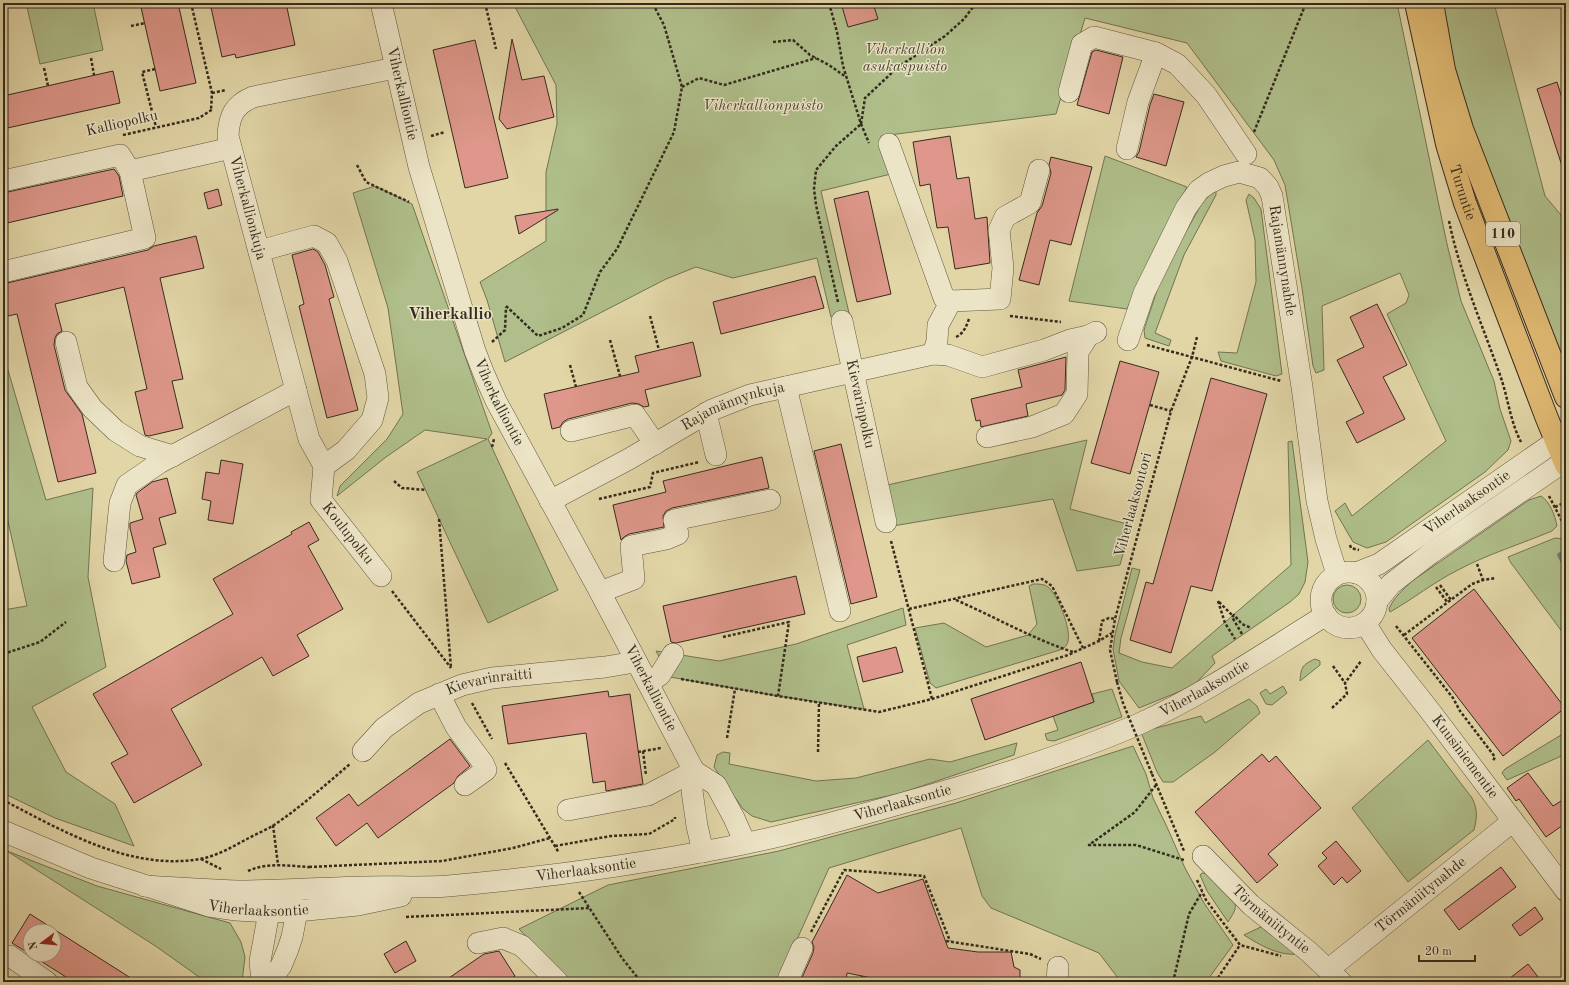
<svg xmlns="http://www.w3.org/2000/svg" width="1569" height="985" viewBox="0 0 1569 985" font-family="'Old Standard TT',serif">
<rect width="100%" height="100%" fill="#e2d6a7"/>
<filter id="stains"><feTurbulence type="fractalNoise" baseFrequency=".005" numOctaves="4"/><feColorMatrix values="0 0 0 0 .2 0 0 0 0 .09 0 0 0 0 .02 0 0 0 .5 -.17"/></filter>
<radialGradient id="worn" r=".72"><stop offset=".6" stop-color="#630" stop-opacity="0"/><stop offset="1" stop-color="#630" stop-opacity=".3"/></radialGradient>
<g fill="#afbe8a" stroke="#727454">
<path d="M46,3h47l10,47 -63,14 -13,-57z"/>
<path d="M513,3h884l50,241 14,57 33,80 6,28 11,32 -3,9 -23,22 -99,70 -19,6 -14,-6 -18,-31 10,-8 7,13 94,-75 -59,-127 19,-11 3,-8 -9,-22 -78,33 2,64 -8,3 -3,-7 -11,-78 -17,-103 -11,-25 -87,-117 -102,-25 -29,96 -175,22 14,37 -74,18 28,122 -18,4 -14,-59 -84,20 -37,-11 -30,12 -161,83 -18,-62 -7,-18 66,-41v-69l11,-48 -1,-39z"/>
<path d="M1440,3h54l51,193 21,25v153l-103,-266z"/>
<path d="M1105,156l82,31 -60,122 -58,-8z"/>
<path d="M375,186l37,18 80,229 -4,6 70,151 -70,33 -71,-151 70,-33 -62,-9 -39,27 -49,39 3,-10 47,-47 16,-25 -15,-106 -35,-115z"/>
<path d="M1213,191h3v4l-32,60 -29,78 16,7 -2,6 -24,-8 -1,-8 18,-55 40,-72z"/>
<path d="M1249,194l5,4 7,11 21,165 -6,2 -55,-15 -3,-9 19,1 19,-71 -1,-42 -9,-40z"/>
<path d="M3,353l43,147 47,-12 -5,89 18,90 -74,40 34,65 49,32 19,42 -79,-28 -52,-25v-183l24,-4 -24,-107z"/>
<path d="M1087,440l-17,69 61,16 -11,40 -43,6 -24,-72 -160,27 -10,-40z"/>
<path d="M1292,441l16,121 -3,20 -6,12 -9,8 -78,54 3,7 -22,23 -54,22 -20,-27 -6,-32 2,-14 17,-67 8,2 -19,68 -2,15 23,9 30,6 119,-103 -3,-123z"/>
<path d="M1541,496c9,6 14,19 16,30l-5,5c-31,13 -64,23 -94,39 -24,12 -45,29 -68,42l-1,-3c4,-11 15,-20 23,-28l117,-81z"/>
<path d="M1555,538l9,1 2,3v95l-55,-74 -3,-6z"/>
<path d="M1033,584c7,0 14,0 18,6 8,9 20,39 17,51 0,3 -3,6 -5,8l-127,39 -6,-5 -15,-55 29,-5 42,24 42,-12 9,-11 -8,-38z"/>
<circle cx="1347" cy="599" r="14"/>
<path d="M903,608l3,17 -59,20 17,64 -86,-13 -108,-19 -14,-26 63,10 77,-17z"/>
<path d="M1315,659l5,2v4l-20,16c1,-14 2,-16 15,-22z"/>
<path d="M1283,686l4,7 -15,12 -6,-1 -6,-11 6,-4 4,5z"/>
<path d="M1112,689l10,28 -68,24 -7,-1 -2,-6 13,-4 -5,-14 41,-14 -2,-8z"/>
<path d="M1249,699l8,7 3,7 -45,39 -42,30h-10l-6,-10 -16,-40 60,-16 4,7z"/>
<path d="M1566,732v22l-59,26 -5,-7 3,-4z"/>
<path d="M1428,740l44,58c6,12 5,20 2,32l-66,52 -56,-74z"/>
<path d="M1017,743l-3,12 -113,38 -130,29 -19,-6 -9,-7 -29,-42 3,-12 6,-3 7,1 -1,11 87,17 40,-3 74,-19 20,3z"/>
<path d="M1133,746l13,28 7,24 14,29 18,41 19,35 29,42 -27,37h-85l-22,-29 -108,-45 -9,-12 -21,-68 -132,40 -51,114h-209l-50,-53 89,-44 171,-34 177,-48z"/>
<path d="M7,851l90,35 133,37 11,19 4,15 -3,25h-36l-49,-35z"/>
<path d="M1202,873l7,1 25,27c4,8 -2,14 -6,21l-21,-31 -7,-16z"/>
<path d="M1263,926l35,28c-20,2 -38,-9 -54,-19z"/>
</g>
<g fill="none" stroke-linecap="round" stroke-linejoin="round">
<path stroke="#6f806f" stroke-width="5.5" d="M1560,555l6,12"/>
</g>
<g fill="#de978a" stroke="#352b1e">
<path d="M140,3h38l18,80 -36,8z"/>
<path d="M210,3h76l9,42 -59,13 -1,-4 -13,3z"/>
<path d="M841,3h32l5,16 -30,8z"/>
<path d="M512,39l10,41 22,-4 10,41 -47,12 -8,-10z"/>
<path d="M475,40l33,138 -43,10 -32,-138z"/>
<path d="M1096,50l27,7 -14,57 -32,-9 15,-53z"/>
<path d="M113,71l7,32 -117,26v-33z"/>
<path d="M1557,82l9,29v58h-3l-26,-80z"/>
<path d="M1154,94l30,8 -18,64 -30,-9 3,-5 11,-47z"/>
<path d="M950,136l7,43 12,-2 6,42 12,-2 3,46 -35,6 -7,-42 -11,1 -7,-44 -10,2 -7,-44z"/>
<path d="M1051,157l41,10 -21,78 -21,-5 -11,45 -20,-5 18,-67 5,-7 9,-33 -2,-8z"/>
<path d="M114,169l5,7 4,20 -120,28v-31z"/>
<path d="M218,189l4,16 -14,4 -4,-16z"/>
<path d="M868,191l23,103 -34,8 -23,-103z"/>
<path d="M558,209v1l-39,24 -4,-18z"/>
<path d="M196,236l8,32 -44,10 23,101 -11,2 11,47 -34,8 -4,-1 -10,-43 12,-3 -23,-102 -69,17 7,27 -5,3 -2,4 -1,7 11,45 17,24 14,59 -38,9 -41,-168 -14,3v-33l145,-34 6,-4z"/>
<path d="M313,249l5,3 7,13 9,32 -5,2 29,111 -31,8 -28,-112 5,-2 -12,-49z"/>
<path d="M815,276l9,32 -103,26 -8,-32z"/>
<path d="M1377,304l30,61 -24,12 22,42 -48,24 -11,-21 18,-9 -27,-53 27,-13 -14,-30z"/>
<path d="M693,342l8,34 -56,14 4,16 -5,1 -5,-3 -7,-1 -64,16 -5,3 -3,5 -8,2 -8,-35 95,-22 -4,-16z"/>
<path d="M1066,357l-1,33 -3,5 -36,9 2,12 -47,11 -1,-7 -4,1 -5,-22 51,-12 -4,-17z"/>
<path d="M1120,361l39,11 -29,102 -39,-11z"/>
<path d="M1211,378l56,16 -55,197 -21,-5 -20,67 -41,-13 16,-58 7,2z"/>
<path d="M841,444l36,153 -26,7 -37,-153z"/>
<path d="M762,457l7,31 -97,20 -6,3 -3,5 1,11 -35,7 -5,3 -3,3 -8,-35 53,-13 -3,-11z"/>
<path d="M221,460l22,4 -10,60 -25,-4 3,-19 -9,-2 4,-27 13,2z"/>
<path d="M167,478l9,35 -17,5 7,26 -13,4 7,29 -28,7 -6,-23 1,-6 9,-3 -6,-24v-5l13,-4 -7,-24 1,-2 15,-11z"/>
<path d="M309,522l10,18 -11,6 35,63 -46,26 12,21 -36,20 -11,-19 -91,52 31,56 -68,38 -23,-40 17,-9 -35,-60 140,-80 -20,-35 79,-45 -1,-2z"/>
<path d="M796,576l9,38 -129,29 -5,-1 -8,-36z"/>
<path d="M1474,589l91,119 -62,48 -91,-118z"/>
<path d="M896,647l7,25 -40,10 -6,-25z"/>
<path d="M1081,662l13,40 -109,38 -14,-41z"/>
<path d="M608,691l1,6 21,-3 13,90 -37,7 -1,-10 -12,2 -7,-50 -78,11 -6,-38z"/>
<path d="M450,739l20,27 -12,10 -4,7 -76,55 -11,-15 -31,23 -20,-28 33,-24 9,12z"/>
<path d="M1262,754l7,8 7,-6 45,52 -53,46 10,11 -21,18 -62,-71z"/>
<path d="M1528,773l25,33 8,-5 5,7v15l-20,14 -27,-38 -3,2 -9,-13z"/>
<path d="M1336,841l25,30 -14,12 -5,-6 -8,8 -16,-19 9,-8 -5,-5z"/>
<path d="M1501,867l15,20 -57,43 -15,-20z"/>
<path d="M847,875l31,18 45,-14 25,69 30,4h33l3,15 6,3v12h-128l-45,-9 -1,9h-46l13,-29 1,-6 -2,-5z"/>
<path d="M1535,907l8,12 -23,17 -8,-11z"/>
<path d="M30,914l107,68h-63l-43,-27h23v-24h-24v23l-18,-11z"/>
<path d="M406,941l10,20 -21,12 -11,-19z"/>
<path d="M499,951l16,25 -8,6h-64l41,-28z"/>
<path d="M1528,964l14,18h-37z"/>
</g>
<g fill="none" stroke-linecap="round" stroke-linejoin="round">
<g stroke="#605640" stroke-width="22">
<g id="minor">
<path id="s1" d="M381,3l38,164 56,184 9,23 12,27 104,191 94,179 -2,20 5,35 6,26"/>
<path d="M1069,92l13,-48 12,-7 62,16 21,11 29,31 40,59"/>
<path d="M889,144l55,154 7,3 -13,24 -1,16 -4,13"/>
<path d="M1127,149l11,-47 18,-49"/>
<path d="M3,181l117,-26 10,16"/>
<path d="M259,251l55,-15 13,7 10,18 38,113 3,24 -6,22 -26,30 -22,16"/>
<path d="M3,272l142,-34 -15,-67 101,-23"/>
<path d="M951,301l49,-2 3,-31 -4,-38 6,-13 25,-14 9,-33"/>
<path id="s2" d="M842,321l44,201"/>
<path id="s3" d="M1128,340l16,-47 42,-85 13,-18 10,-7 15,-7 15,-4 21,6 8,9 4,9 30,191 15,114 9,38 11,35"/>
<path d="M66,342l11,45 15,21 24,23 24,15 33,10"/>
<path d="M786,387l54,224"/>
<path d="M706,413l10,42"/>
<path d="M571,431l64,-16 20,29"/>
<path d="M987,437l45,-10 32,-13 13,-20 1,-42 10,-16 8,-4"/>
<path d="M324,466l-15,-27 -81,-303c1,-20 6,-31 25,-39l142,-29"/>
<path id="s4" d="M324,466l-3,34 60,76"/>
<path id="s5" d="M550,501l79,-42 83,-49 38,-15 183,-41 15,1 34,12 62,-17 26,-10 18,-4"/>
<path d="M114,561l6,-58 7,-18 32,-22 137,-73"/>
<circle cx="1349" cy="600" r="28"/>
<path id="s6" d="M1356,573l23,-9 177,-123"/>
<path d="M600,592l34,-13 -3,-33 35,-7 12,-5 -4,-14 96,-20"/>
<path d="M1377,601l14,-17 40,-31 134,-92"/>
<path id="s7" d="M1365,623l17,27 48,61 136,180"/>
<path d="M648,683l12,-8 13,-21"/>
<path d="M439,694l17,33 27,36 3,7 -21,15"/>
<path id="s8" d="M363,751l21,-23 35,-25 43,-18 30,-7 113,-11 30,-5"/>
<path d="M694,771l22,14 18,33 11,25"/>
<path d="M568,810l80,-15 46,-24"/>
<path id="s9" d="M3,831l88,37 118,38 27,4 33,2 28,-1 61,-6 43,-9"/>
<path id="s10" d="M1203,856l48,49 58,47 32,30"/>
<path id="s11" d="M145,886c31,2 62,4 93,5 41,0 82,-3 123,-4 29,-1 59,1 87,-1 90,-8 181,-20 270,-37 65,-12 129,-30 192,-48 77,-21 155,-45 229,-77 66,-30 125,-71 187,-109"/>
<path d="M478,943l25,-5 19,8 36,36"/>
<path d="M10,956l37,26"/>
<path id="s12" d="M1329,969l184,-148"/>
<path d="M262,982l-2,-21 9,-49 8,-12"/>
<path d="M269,982l12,-16 7,-17 4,-12 5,-26 -7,-12"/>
<path d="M787,982l15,-34"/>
<path d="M1057,982l1,-15"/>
</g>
</g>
<g stroke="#352b1e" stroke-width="24">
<g id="major">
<path id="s13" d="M1416,3l31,141 18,59 81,213 20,49"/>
<path d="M1432,3l12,67 18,59 104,268"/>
</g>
</g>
<g stroke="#352b1e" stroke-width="2.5" stroke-dasharray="3 2" stroke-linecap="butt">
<path d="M191,3l21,90 -1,17"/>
<path d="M485,3l11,46"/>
<path d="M829,3l8,29 6,34 18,58 8,19"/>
<path d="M131,26l14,-3"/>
<path d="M773,42l20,-2 17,15 19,10 17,12"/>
<path d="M91,58l3,17"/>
<path d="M44,68l4,18"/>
<path d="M155,69l-13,3 14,55"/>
<path d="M682,87l17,-9 25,7 92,-27"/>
<path d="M212,93l14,-3"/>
<path d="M861,124l4,-26 33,-31 47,-31 19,-17 12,-16"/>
<path d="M1254,132l52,-129"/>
<path d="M123,135l76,-17 14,-9"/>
<path d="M431,136l14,-4"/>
<path d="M357,165l9,17 43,20"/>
<path d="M1449,221c11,53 33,103 51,154 8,22 10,46 21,67"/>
<path d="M838,302l-22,-97 -2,-16 2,-19 20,-24 25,-22"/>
<path d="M506,306l32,30 24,-8 21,-13 17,-43 17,-23 57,-117 8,-45 -18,-62 -10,-19 5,-3"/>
<path d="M650,316l9,34"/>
<path d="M1010,316l51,6"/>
<path d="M956,337c8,-4 10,-10 13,-18"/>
<path d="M610,340l10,36"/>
<path d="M492,342l13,-12 1,-23"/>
<path d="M1147,345l134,36"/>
<path d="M570,365l6,22"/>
<path d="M1150,405l21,6"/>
<path d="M492,447l2,-8"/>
<path d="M394,481l8,7 24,2"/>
<path d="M1549,496l17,33"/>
<path d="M599,499l51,-12 3,-14 46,-11"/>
<path d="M1555,507l11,-5"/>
<path d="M439,519l12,149"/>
<path d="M891,541l41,158"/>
<path d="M1350,545l1,3 8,2"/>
<path d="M1477,564l6,16"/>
<path d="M1440,585l11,15"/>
<path d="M1436,587l12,16"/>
<path d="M392,591l59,77"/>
<path d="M956,600c39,17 77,39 117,52"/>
<path d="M1218,601l7,22 10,16"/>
<path d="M1219,602l14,14"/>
<path d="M909,609l133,-30 10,7 31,62"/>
<path d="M1396,626l57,72 7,13 35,46 -2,4"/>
<path d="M1242,634l-10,-17 2,-2 8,9 9,4"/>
<path d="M1404,635l68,-51 11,-4 13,-2"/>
<path d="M723,637l66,-15 -11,74"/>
<path d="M1099,641l3,-20 7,-3 6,1"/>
<path d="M3,654l37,-12 26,-20"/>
<path d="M1333,666l12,17"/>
<path d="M681,679l97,17 101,16 53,-13 136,-44 31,-14 13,-8"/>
<path d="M1117,682l-7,-32 5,-31 56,-208 21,-54 5,-20"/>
<path d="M472,703l20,36"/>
<path d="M1332,708l15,-14 -2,-11 16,-22"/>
<path d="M727,738l8,-49"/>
<path d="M643,751l3,24"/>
<path d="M638,752l23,-4"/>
<path d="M818,752l1,-49"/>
<path d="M505,763l54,90"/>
<path d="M1152,774l32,77"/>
<path d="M1156,785l-21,27 -46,33h47l48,15"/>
<path d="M3,800c60,31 127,71 197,59 17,-3 32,-12 47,-20 9,-5 19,-9 27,-14 27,-18 51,-40 76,-61"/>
<path d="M273,825l5,40"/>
<path d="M555,846l56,-10 38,-2 26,-15v-2"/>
<path d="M201,859l20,10"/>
<path d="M309,867l133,-6 71,-13 37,-10"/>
<path d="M248,871c19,-9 42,-5 61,-4l1,3"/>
<path d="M1197,880l9,20 34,45 41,11"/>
<path d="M579,892l43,66 19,24"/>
<path d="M406,917l183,-9"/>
<path d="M811,932l33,-62 80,6 26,65"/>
<path d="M946,941l84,13 11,5"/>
<path d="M862,982v-6"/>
<path d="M1173,982l16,-68 13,-22"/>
<path d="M1215,982l25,-37"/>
</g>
<use href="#minor" stroke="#ece4c6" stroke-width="21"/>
<use href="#major" stroke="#e1bb74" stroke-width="22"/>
<path stroke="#352b1e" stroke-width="2.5" stroke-dasharray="3 2" stroke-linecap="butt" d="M1117,682l6,21 29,71"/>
</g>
<g text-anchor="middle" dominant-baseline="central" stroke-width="3" stroke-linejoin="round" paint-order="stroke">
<rect fill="#ece4c6" stroke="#6c6250" stroke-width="1" x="1486" y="222" width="34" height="24" rx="3"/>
<g font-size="14" font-weight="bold" fill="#352b1e">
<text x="1503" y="234">110</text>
</g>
<g font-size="15" font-style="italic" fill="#4d4834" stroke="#ece4c6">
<text x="905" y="50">Viherkallion<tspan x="905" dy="17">asukaspuisto</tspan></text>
<text x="763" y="106">Viherkallionpuisto</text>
</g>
<g font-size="15" fill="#352b1e" stroke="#ece4c6">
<text stroke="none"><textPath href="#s1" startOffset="93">Viherkalliontie</textPath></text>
<text transform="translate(122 124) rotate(-13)">Kalliopolku</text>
<text stroke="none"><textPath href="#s13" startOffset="195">Turuntie</textPath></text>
<text transform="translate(247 208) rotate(75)">Viherkallionkuja</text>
<text stroke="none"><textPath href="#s3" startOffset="320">Rajamännynahde</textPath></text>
<text stroke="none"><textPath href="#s1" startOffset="417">Viherkalliontie</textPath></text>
<text stroke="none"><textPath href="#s2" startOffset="85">Kievarinpolku</textPath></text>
<text stroke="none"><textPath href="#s5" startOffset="207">Rajamännynkuja</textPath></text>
<text stroke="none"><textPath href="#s6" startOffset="132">Viherlaaksontie</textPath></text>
<text transform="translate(1134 505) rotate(-75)">Viherlaaksontori</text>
<text stroke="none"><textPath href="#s4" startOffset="77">Koulupolku</textPath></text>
<text stroke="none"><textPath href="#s8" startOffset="148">Kievarinraitti</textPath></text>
<text stroke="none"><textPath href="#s1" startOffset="741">Viherkalliontie</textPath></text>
<text stroke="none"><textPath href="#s11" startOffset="1090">Viherlaaksontie</textPath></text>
<text stroke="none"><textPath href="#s7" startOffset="167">Kuusiniementie</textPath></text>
<text stroke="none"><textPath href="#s11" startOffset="766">Viherlaaksontie</textPath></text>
<text stroke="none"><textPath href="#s11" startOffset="442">Viherlaaksontie</textPath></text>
<text stroke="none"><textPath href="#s12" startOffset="118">Törmäniitynahde</textPath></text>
<text stroke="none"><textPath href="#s9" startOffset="269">Viherlaaksontie</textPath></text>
<text stroke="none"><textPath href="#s10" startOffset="93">Törmäniityntie</textPath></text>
</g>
<g font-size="17" font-weight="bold" fill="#352b1e" stroke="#ece4c6">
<text x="450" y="314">Viherkallio</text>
</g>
</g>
<rect width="1569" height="985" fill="none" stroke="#e2d6a7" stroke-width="16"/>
<rect x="4" y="4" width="1561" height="977" fill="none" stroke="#352b1e" stroke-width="2"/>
<rect x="8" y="8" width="1553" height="969" fill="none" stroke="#352b1e"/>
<g transform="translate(42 943) rotate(254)"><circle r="19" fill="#ece4c6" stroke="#a39a83"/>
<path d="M0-3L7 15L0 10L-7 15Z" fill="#8f2418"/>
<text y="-6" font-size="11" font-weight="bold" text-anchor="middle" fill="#352b1e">N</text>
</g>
<path d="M1419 955v6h56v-6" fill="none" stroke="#352b1e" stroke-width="2"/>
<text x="1425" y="955" font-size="12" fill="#352b1e" stroke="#ece4c6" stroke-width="3" paint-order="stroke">20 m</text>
<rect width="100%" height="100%" filter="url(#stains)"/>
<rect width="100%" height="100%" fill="url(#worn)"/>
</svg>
